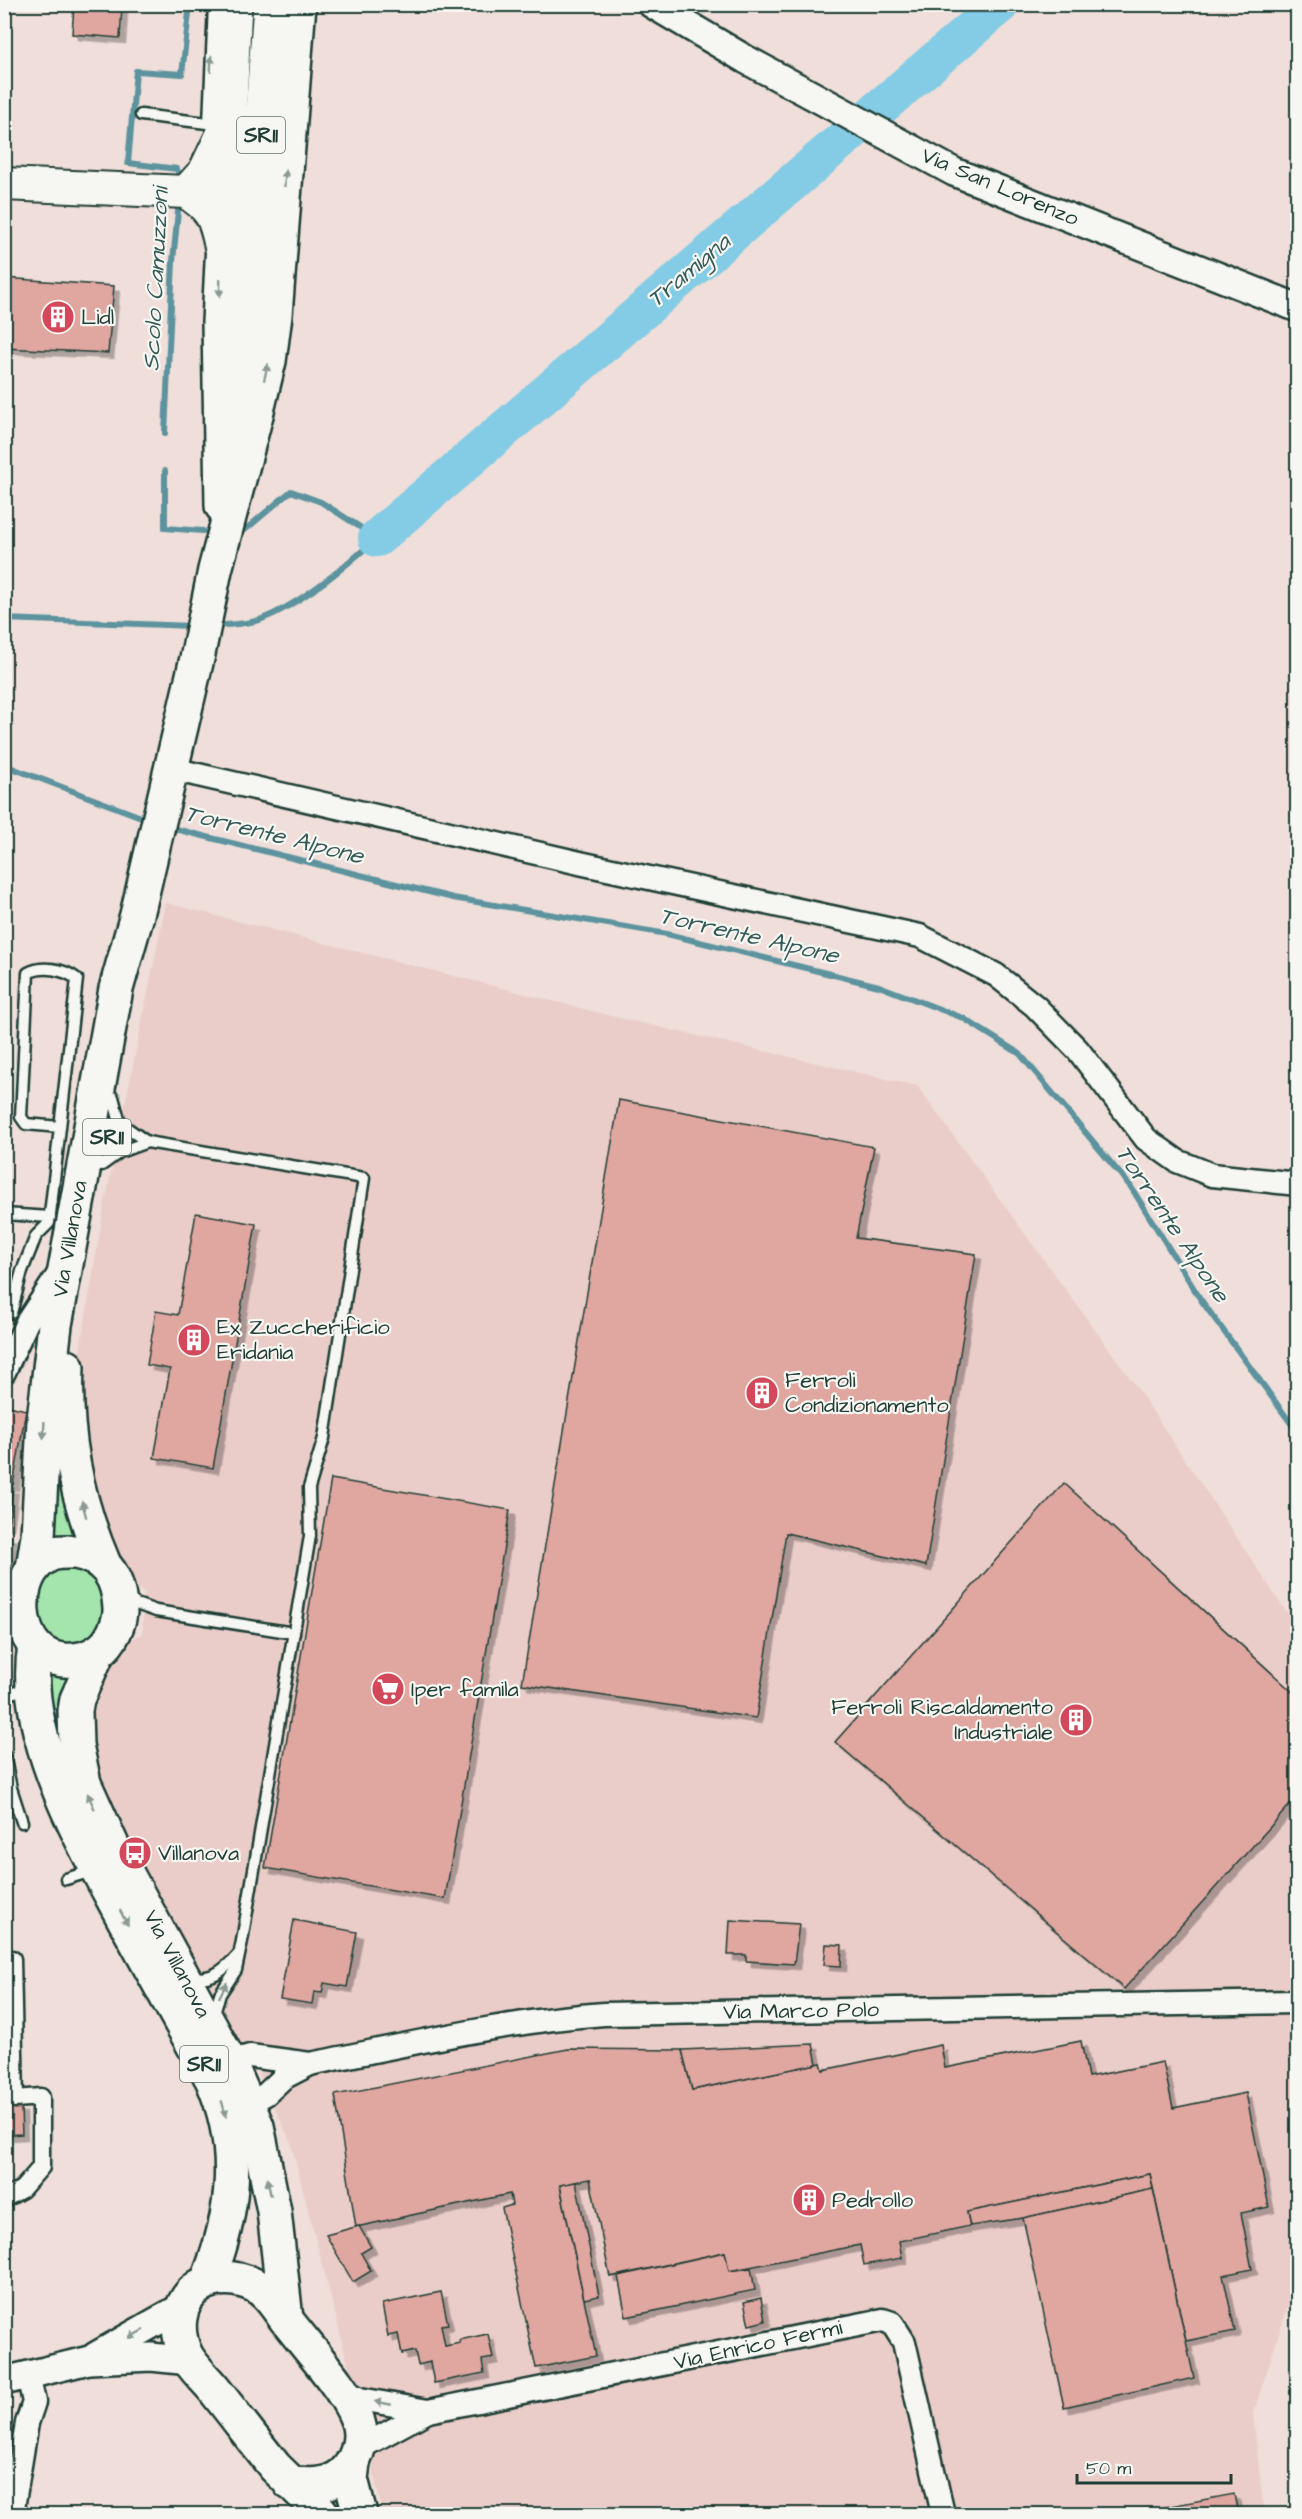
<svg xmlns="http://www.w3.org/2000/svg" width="1302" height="2519" viewBox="0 0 1302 2519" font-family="'Architects Daughter',sans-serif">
<defs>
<filter id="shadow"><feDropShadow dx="5.5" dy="5.5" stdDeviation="0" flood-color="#0004"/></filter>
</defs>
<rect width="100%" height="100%" fill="#efded9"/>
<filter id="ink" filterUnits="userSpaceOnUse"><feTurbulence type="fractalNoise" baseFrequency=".0167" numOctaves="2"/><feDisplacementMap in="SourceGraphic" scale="12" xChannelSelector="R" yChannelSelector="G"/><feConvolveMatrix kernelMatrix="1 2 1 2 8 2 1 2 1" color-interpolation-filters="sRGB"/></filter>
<g filter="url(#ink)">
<path fill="#eacdc8" d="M166,903l449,114 302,69 216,296 164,246 1,647 -45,139 11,100h-881l-33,-143 -60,-231 -41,-85h-16l-144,-285 -6,-34 15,-59 31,-37 13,-6 3,-41 -13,-7 -44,-92 -12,-118 27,-163z"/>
<g fill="#a4e4ad" stroke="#629070" stroke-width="1.5">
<path d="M56,1466l20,70 -24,5z"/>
<path d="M66,1565l26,7c18,36 14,71 -33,73 -27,-19 -24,-43 -14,-70z"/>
<path d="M44,1667l29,7 -4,100 -14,-44z"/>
</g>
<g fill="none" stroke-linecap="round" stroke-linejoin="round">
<g stroke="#5c939e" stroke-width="6">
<path d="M181,181l-4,-12 -49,-6 8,-92 46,3 8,-70"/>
<path d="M165,433l8,-172 6,-60"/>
<path d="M165,471v57l38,3"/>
<path d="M4,619l189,7"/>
<path d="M215,626c14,-2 33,-1 47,-7 39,-15 84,-53 115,-81l-56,-36 -30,-11 -46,39"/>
<path d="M4,765l145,55"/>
<path d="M167,827l286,71 214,36 212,52 84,32 57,36 111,133 70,113 97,133"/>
</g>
<path stroke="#84cce5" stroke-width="38" d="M377,538l624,-534"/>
</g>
<g fill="#e0a6a0" stroke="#1f3d34" stroke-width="1.5" filter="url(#shadow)">
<path d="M74,4l48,3 -2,31 -48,-4z"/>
<path d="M4,278l110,8 -6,67 -104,-5z"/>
<path d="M619,1100l255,47 -18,91 120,16 -50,312 -140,-33 -30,185 -234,-34z"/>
<path d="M196,1213l60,11 -43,244 -59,-10 16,-89 -23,-4 9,-54 22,4z"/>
<path d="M5,1405l21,5 -13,75 -9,-1z"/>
<path d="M331,1479l179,31 -65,389 -180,-31z"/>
<path d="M1064,1483l234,214v99l-174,193 -289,-247z"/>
<path d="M4,1487l9,1 -5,36h-4z"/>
<path d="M4,1535l7,1 -3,38h-4z"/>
<path d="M294,1920l63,12 -10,55 -23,-4 -2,10 -8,-1 -2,12 -32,-5z"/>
<path d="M730,1920l69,4 -5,40 -48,-3v-6h-18z"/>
<path d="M826,1944l16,1 -1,21 -17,-1z"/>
<path d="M1081,2041l7,36 75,-15 10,46 73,-15 23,114 -28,6 11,56 -29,6 12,56 -49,10 -36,-167 -183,38 3,14 -71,15 3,17 -38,7 -4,-20 -131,26 -4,-19 -115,25 -20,-98 -30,6 36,171 -60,12 -34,-160 10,-3 -2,-11 -154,33 -21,-132 233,-46 114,1 10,40 129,-27 2,7 118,-25 4,23z"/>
<path d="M813,2044l4,20 -125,26 -10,-40z"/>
<path d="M4,2107h17l1,27 -18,1z"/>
<path d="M1150,2174l3,15 -130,29 -53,8 -3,-14z"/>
<path d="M576,2182l23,114 -15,3 -24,-114z"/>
<path d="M1153,2189l41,189 -130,29 -41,-189z"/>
<path d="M359,2226l12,21 -10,6 10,18 -18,11 -27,-47z"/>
<path d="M725,2252l4,19 22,-3 4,22 -129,27 -8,-41z"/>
<path d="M441,2292l7,32 -7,1 4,21 15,-3 -1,-3 29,-6 5,24 -11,2 2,13 -50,10 -4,-21 -12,3 -3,-14 -13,3 -4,-20 -10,2 -6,-32z"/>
<path d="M761,2298l4,23 -16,4 -5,-23z"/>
<path d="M1234,2494l4,20h-110z"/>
</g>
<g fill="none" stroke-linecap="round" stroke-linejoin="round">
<g stroke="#1f3d34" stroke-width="15">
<g id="service">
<path d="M141,115l74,9"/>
<path d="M209,123l5,-119"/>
<path d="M113,1097l7,26 27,19 217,36 -40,260 -15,50 1,48 -68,405 -6,29 -16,24 -7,23"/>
<path d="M102,1165l18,-13 27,-10"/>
<path d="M4,1214l46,3"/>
<path d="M11,1313l11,-42 14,-35 13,-13 28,-244c-13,-10 -35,-14 -49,-6l-7,144 5,7 34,3"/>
<path d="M4,1579l19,3"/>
<path d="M125,1596l11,8 20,7 138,22"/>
<path d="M4,1695l25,-7"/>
<path d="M4,1755l7,33 11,34"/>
<path d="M66,1879l19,-6 8,-5"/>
<path d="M190,1977c22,4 34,-7 48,-22"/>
</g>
</g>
<g stroke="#1f3d34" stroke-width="21">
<path id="pedestrian" d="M4,1960l8,-1 3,140 26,-2v70l-19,22 -18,10"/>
</g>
<g stroke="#1f3d34" stroke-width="27">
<g id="minor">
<path d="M172,769l412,95 336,72 76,39 39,31 43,44 68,89 31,22 35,14 86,9"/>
<path d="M4,1372l23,-50 33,-50"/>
<path d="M229,2062l21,-6 60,8"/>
<path d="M248,2104l18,-10 17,-16 27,-14c97,-19 195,-43 294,-50l694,-12"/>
<path d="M339,2389l21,10 68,12 455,-91 9,3 12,19 39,172"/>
<path d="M357,2453l10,-9 61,-33"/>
<path d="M12,2514l15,-91 7,-21 -6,-27"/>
</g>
</g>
<g stroke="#1f3d34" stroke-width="32">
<g id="tertiary">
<path d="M652,4l93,55 209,113 344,136"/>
<path d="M96,2356l86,-49"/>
<path d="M4,2381l85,-21 62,-3 39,4"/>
</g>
</g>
<g stroke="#1f3d34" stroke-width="36">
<g id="secondary">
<path d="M4,184l182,8c26,17 29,25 35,55"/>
<path d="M186,192l19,-21 22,-46"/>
</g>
</g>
<g stroke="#1f3d34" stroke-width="38">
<g id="primary">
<path d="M238,412l5,-35 27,-373"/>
<path d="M222,506l-3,-184 16,-318"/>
<path d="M67,1367c-3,68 10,135 37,197"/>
<path d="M76,1552c30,6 42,25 44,55 1,15 -9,36 -21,44 -18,13 -47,13 -63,-4 -22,-24 -19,-77 13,-92 8,-4 18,-3 27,-3z"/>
<path d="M33,1568l5,-32 6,-116 11,-95 61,-336 21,-74 61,-261 17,-84 41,-155 13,-54 6,-46 24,-311"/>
<path d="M35,1646c-16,90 50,200 91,277 29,52 57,104 86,156 30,69 23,133 -4,201"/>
<path d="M98,1652l-21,47 -2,12 1,34 8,38 32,71 111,203 30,69 17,85 12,108"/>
<path d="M353,2463l-2,16 9,35"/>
<path d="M290,2483c21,3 43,4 58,-14 10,-13 15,-32 10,-47 -9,-30 -53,-77 -73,-104 -9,-12 -17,-26 -31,-33 -50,-23 -90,18 -69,68 6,13 19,24 28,35 21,26 41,53 62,79l46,45 1,2"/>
</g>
</g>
<use href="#service" stroke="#f6f6f2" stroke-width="10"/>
<use href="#pedestrian" stroke="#f6f6f2" stroke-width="16"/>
<use href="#minor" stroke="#f6f6f2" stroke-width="22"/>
<use href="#tertiary" stroke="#f6f6f2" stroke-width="27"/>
<use href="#secondary" stroke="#f6f6f2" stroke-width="32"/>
<use href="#primary" stroke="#f6f6f2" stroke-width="33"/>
</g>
<defs><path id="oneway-solid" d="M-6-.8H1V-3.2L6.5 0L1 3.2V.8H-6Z" transform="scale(1.5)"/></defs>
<g fill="#8a9a93">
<use href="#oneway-solid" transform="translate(211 64) rotate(-88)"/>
<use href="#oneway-solid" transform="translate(285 178) rotate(-86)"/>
<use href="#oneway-solid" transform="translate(220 288) rotate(92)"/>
<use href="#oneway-solid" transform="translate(266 372) rotate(-77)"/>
<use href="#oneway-solid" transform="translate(44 1430) rotate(93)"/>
<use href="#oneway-solid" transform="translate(84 1509) rotate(-105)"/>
<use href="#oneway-solid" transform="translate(91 1801) rotate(-114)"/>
<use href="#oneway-solid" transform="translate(124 1918) rotate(62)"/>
<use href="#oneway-solid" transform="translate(223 1990) rotate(-63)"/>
<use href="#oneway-solid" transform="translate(224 2109) rotate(74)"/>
<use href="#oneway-solid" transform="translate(269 2187) rotate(-101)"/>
<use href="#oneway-solid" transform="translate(136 2334) rotate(151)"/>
<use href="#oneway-solid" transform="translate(383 2403) rotate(-169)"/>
</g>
</g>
<defs>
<g id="building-disc" transform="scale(1.725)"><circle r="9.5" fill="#d1495b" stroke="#f6f6f2"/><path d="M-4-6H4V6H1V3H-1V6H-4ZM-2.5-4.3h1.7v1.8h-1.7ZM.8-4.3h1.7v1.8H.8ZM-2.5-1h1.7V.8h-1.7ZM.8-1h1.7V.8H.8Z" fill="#fff"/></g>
<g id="supermarket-disc" transform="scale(1.725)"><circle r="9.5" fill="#d1495b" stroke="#f6f6f2"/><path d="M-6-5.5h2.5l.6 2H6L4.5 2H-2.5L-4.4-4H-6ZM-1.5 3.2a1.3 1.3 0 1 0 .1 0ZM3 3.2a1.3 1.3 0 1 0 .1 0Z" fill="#fff"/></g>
<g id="bus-disc" transform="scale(1.725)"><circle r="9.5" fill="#d1495b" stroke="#f6f6f2"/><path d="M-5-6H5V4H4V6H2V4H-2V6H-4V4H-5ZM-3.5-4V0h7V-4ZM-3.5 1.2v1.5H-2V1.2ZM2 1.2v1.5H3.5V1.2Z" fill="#fff"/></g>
</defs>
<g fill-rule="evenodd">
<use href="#building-disc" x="58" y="317"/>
<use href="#building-disc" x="194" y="1340"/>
<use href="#building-disc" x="762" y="1393"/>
<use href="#supermarket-disc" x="388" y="1689"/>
<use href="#building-disc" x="1076" y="1720"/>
<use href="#bus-disc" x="135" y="1853"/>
<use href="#building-disc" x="809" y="2200"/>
</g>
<g text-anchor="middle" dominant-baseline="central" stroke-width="4.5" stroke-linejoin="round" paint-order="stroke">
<g fill="#f6f6f2" stroke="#60746d" stroke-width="1.5">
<rect x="237" y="117" width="48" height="36" rx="4.5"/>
<rect x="83" y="1119" width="48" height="36" rx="4.5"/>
<rect x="180" y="2046" width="48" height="36" rx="4.5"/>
</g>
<g font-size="21" font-weight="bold" fill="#1f3d34">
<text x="261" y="135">SR11</text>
<text x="107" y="1137">SR11</text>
<text x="204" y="2064">SR11</text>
</g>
<g font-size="22" fill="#1f3d34" stroke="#f6f6f2">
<text transform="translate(1000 187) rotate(23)">Via San Lorenzo</text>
<text transform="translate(70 1239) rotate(-80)">Via Villanova</text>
<text transform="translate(177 1964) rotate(62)">Via Villanova</text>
<text transform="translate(801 2011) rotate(-1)">Via Marco Polo</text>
<text transform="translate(758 2345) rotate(-12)">Via Enrico Fermi</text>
</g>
<g font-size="22" fill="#1f3d34" stroke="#f6f6f2" text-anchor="start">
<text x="81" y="317">Lidl</text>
<text x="217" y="1327">Ex Zuccherificio<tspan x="217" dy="25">Eridania</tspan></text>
<text x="785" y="1380">Ferroli<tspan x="785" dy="25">Condizionamento</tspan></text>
<text x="411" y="1689">Iper famila</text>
<text x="1053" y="1707" text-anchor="end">Ferroli Riscaldamento<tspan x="1053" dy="25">Industriale</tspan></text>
<text x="158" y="1853">Villanova</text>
<text x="832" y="2200">Pedrollo</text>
</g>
<g font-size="24" font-style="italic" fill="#335a57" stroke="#f6f6f2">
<text transform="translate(689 271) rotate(-40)">Tramigna</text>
<text transform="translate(156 279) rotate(-87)">Scolo Camuzzoni</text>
<text transform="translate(274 835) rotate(14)">Torrente Alpone</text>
<text transform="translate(749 936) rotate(13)">Torrente Alpone</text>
<text transform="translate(1172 1224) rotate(56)">Torrente Alpone</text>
</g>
</g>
<rect width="1302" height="2519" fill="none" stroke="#f6f6f2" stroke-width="24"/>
<rect x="12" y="12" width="1278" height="2495" fill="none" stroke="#1f3d34" stroke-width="2" filter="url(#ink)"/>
<path d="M1077 2474v9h154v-9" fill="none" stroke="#1f3d34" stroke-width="3"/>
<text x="1086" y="2474" font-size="18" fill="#1f3d34" stroke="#f6f6f2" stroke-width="4.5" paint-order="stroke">50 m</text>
</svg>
